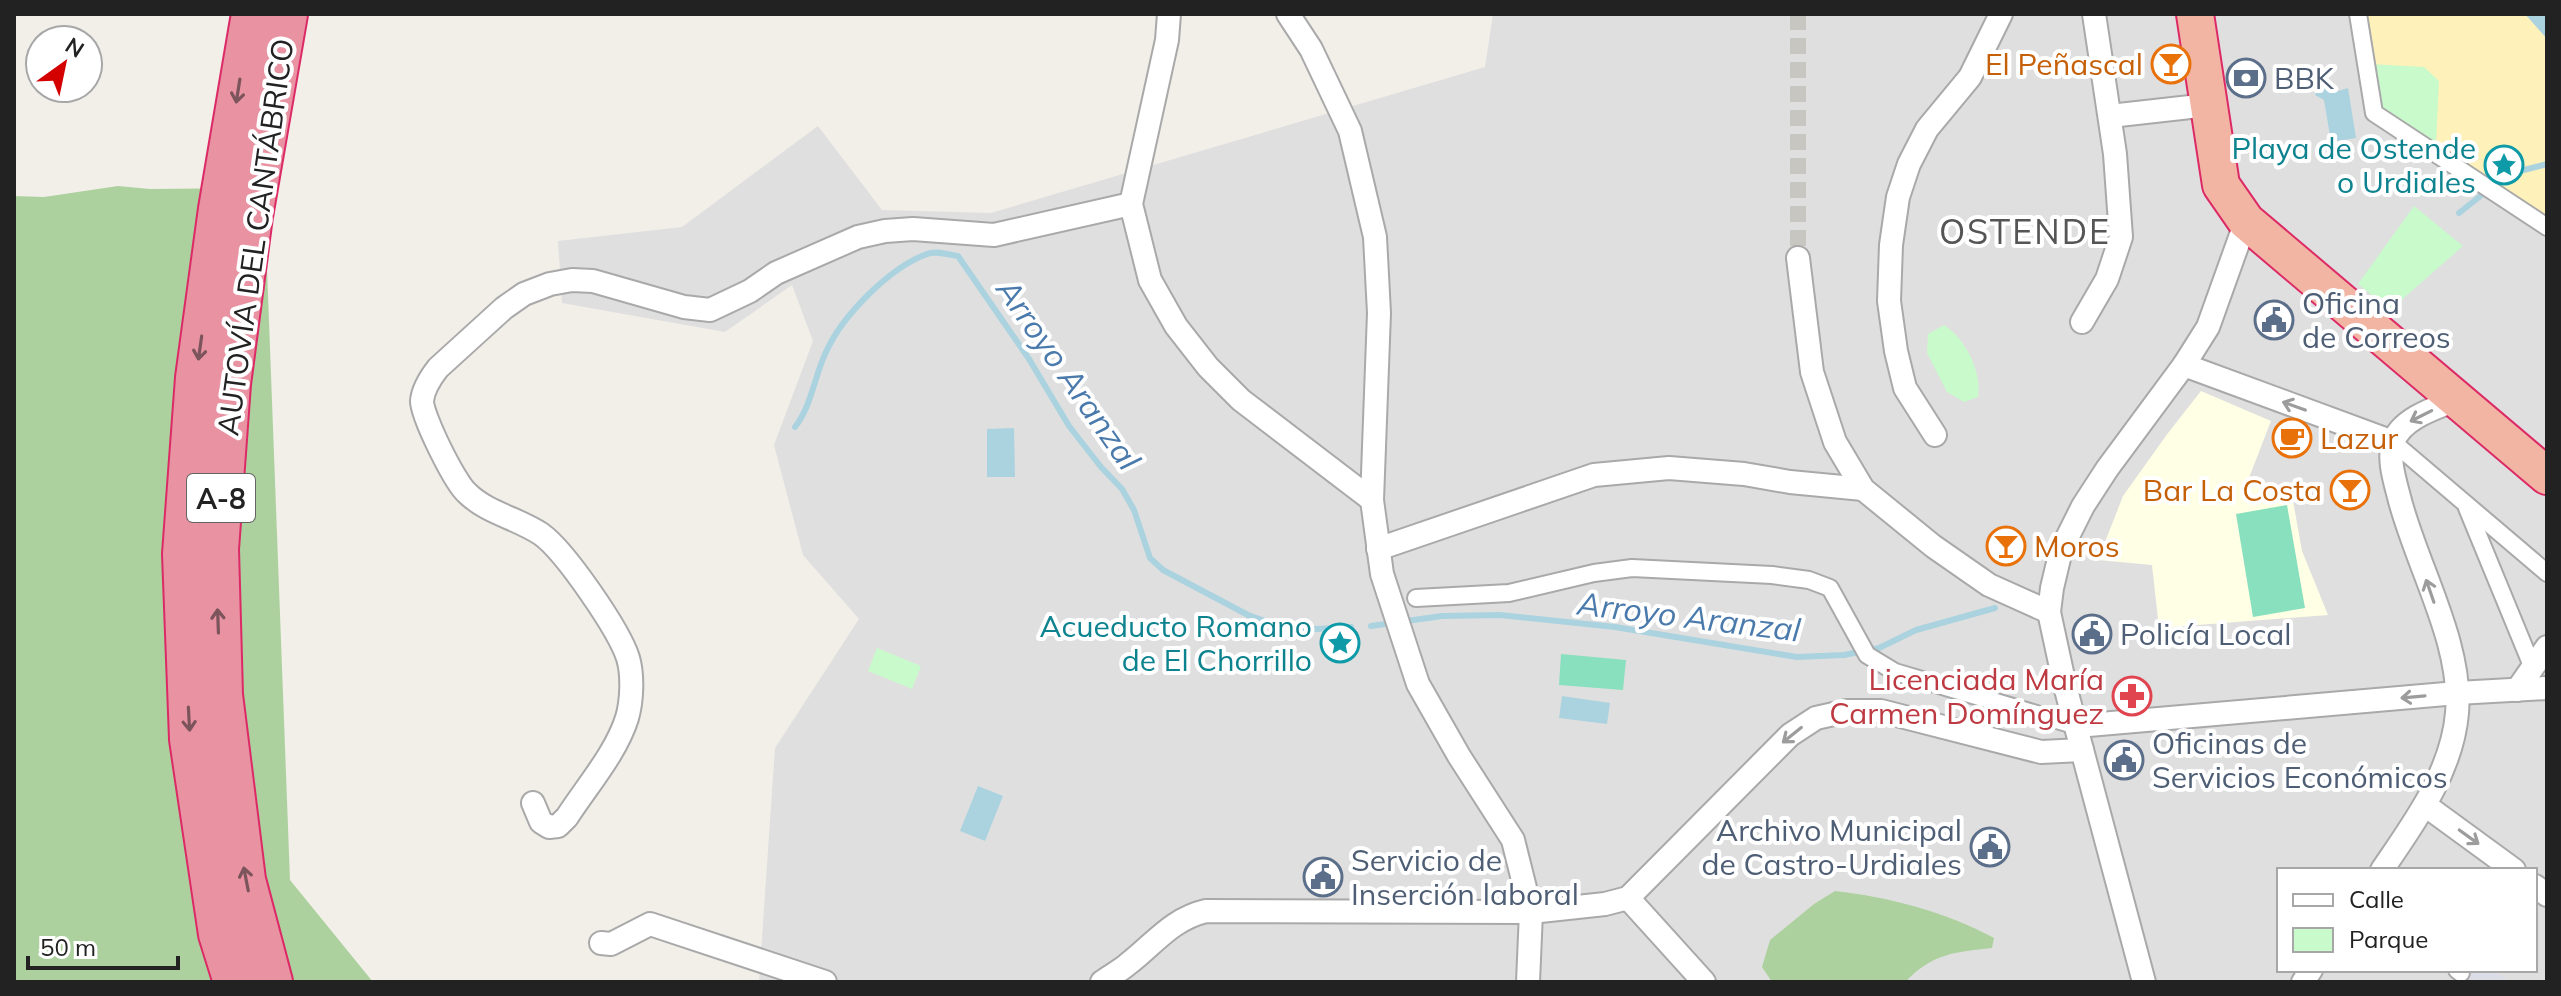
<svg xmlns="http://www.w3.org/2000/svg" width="2561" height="996" viewBox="0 0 2561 996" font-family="Mulish,sans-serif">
<rect width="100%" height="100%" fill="#f2efe9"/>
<path fill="#e0dfdf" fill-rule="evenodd" d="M1493,14h871l183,208v760h-1788l16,-234 84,-129 -56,-64 -29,-110 39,-104 -21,-56 -67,47 -163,-29 -4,-62 124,-14 136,-101 64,84 109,3 494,-146zM2279,870h256v100h-256z"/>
<path fill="#ffffe5" d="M2201,391l70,30 -24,62 46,18 9,50 26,64 -169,13 -7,-63 -54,-5 25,-64 45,-63z"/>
<g fill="#add19e">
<path d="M118,186l32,3 114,-1 26,692 83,102h-359v-786l30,1z"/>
<path d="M1835,891c54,6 111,21 159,47l-2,10c-36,4 -57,5 -84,31v3h-136l-10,-15 8,-27 44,-36z"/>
</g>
<path fill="#fff1ba" d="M2364,14h183v208l-172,-115z"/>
<g fill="#c8facc">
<path d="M2370,64l54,3 15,14 -3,63 -61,-37z"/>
<path d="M2414,206l49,40 -73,64 -32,-26z"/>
<path d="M1944,325c21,13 38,46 34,72l-14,5 -17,-10 -20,-39 1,-19z"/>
<path d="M877,648l44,18 -9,23 -44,-18z"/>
</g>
<g fill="#88e0be">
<path d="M2287,505l18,103 -52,9 -17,-103z"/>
<path d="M1561,654l65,6 -3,30 -64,-5z"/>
</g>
<path fill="#dddde8" d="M2463,970h31l16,12h-55z"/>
<g fill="#aad3df">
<path d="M2525,14h22v25z"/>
<path d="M2320,85l7,1 4,7 17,-5 8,50 -25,4 -7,-42 -9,-5z"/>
<path d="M1014,428l1,49h-28v-48z"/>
<path d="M1562,696l48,7 -3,21 -48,-6z"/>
<path d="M978,786l25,10 -18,45 -25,-10z"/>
</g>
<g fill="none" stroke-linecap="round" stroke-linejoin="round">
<g stroke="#aad3df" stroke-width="6">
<path d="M2459,213l49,-39 39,-10"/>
<path d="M795,427c17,-22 19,-50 31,-75 16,-36 63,-84 101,-98 9,-4 22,1 31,2l71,103 40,67 32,41 21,22 12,21 16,48 13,12 85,45 31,11 38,3 34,-2"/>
<path d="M1371,626l71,-10 58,-1 115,12 182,30 47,-2 35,-7 37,-18 79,-22"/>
</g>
<path stroke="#c8c6c1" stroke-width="16" stroke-dasharray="16 8" stroke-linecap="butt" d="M1798,14v244"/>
<g stroke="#a9a9a9" stroke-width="20">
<g id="pedestrian">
<path d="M2358,14l16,99 173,114"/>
<path d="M2393,442l154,131"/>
<path d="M2467,508l65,158"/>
<path d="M1416,598l93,-5 85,-20 38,-5 140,7 37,5 21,8 37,67 28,17 182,54"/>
<path d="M2457,970l4,3"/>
</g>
</g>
<g stroke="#a9a9a9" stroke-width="26">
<g id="minor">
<path d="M1169,14l-2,26 -36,164 19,76 26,46 32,41 33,33 131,100"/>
<path d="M1288,14l23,35 39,82 25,106 4,76 -7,187 10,74 36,110 41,72 54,84 18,72 -3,70"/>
<path d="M2110,116l98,-11"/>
<path d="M1798,258l14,114 23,70 28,47 70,57 56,39 60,27"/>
<path d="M2082,322l25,-43 14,-42 -6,-83 -21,-140"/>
<path d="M2184,365l209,77"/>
<path d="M1935,435l-30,-47 -9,-37 -7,-50 2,-56 7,-48 11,-33 18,-35 43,-52 31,-63"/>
<path d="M1378,549l216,-74 75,-7 75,6 46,8 73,7"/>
<path d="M2517,690l30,-43"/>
<path d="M2077,726l380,-33 90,-5"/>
<path d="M533,803l8,19 8,5 9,-1 9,-9c20,-31 49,-64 60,-99 5,-17 6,-43 1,-60 -9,-28 -63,-107 -87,-124 -24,-16 -54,-21 -74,-41 -12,-10 -45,-77 -45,-92 1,-12 9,-24 16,-33l66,-60 20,-14 26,-10 22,-4 21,1 91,26 26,3 40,-19 26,-18 82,-36 27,-6 28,-2 81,6 137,-31"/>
<path d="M2425,805l89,65"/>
<path d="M2382,870c32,-47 70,-98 75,-157 6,-70 -41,-148 -58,-216 -4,-16 -11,-37 -6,-54 7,-24 42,-35 63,-43"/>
<path d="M2535,886l12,9"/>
<path d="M1628,898l76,84"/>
<path d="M601,943l10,1 39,-20 175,58"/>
<path d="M1102,982c8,-6 18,-11 26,-18 27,-21 44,-45 78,-53l325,1 74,-8 23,-6 162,-163 26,-17 31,-7h34l160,41 41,-2"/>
<path d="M2144,982l-79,-296 -16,-74 3,-24 9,-38 22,-44 24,-37 77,-104 24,-38 38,-106"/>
<path d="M2303,982l8,-12"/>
</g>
</g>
<g stroke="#dc2a67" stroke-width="40">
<path id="trunk" d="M2195,14l26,171 25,36 301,255"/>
</g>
<g stroke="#dc2a67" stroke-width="44">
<g id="motorway">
<path d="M234,982l-15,-48 -29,-195 -7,-185 13,-176 23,-169 33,-195"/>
<path d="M272,982l-27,-102 -23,-185 -4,-146 12,-165 22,-168 35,-202"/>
</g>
</g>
<use href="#pedestrian" stroke="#fff" stroke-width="16"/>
<use href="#minor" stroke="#fff" stroke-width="22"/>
<use href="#trunk" stroke="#f2b4a3" stroke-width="36"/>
<use href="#motorway" stroke="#e892a2" stroke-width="40"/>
</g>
<defs><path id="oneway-shaft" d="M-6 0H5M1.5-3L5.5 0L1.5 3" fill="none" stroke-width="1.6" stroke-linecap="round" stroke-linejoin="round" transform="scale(2)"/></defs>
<g stroke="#7b545c">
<use href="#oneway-shaft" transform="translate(238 91) rotate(99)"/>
<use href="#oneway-shaft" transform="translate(200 348) rotate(98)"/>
<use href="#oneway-shaft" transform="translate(218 621) rotate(-92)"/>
<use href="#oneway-shaft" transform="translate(189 719) rotate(87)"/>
<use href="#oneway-shaft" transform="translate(246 879) rotate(-101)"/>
</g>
<g stroke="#9c9c9c">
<use href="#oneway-shaft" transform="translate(2294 406) rotate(-160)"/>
<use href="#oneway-shaft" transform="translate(2421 416) rotate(153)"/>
<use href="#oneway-shaft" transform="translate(2430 591) rotate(-109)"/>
<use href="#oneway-shaft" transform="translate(2413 697) rotate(175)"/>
<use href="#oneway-shaft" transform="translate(1792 735) rotate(141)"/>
<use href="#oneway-shaft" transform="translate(2469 837) rotate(36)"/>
</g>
<defs>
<g id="bar-ring" transform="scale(2)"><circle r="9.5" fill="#fff" stroke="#e8710a" stroke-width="1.5"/><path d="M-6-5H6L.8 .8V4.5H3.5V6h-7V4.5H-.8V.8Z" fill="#e8710a"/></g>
<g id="bank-ring" transform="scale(2)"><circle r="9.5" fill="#fff" stroke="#5c6f8a" stroke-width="1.5"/><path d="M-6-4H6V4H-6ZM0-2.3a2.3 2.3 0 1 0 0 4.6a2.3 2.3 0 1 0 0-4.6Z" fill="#5c6f8a"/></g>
<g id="sight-ring" transform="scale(2)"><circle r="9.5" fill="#fff" stroke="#0f9aa8" stroke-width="1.5"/><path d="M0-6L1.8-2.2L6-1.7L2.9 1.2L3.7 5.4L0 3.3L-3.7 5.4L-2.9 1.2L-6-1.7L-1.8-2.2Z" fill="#0f9aa8"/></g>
<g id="civic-ring" transform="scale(2)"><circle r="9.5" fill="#fff" stroke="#5c6f8a" stroke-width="1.5"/><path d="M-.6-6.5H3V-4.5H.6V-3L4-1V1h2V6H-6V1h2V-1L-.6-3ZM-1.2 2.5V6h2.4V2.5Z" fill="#5c6f8a"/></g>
<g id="cafe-ring" transform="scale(2)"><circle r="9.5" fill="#fff" stroke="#e8710a" stroke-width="1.5"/><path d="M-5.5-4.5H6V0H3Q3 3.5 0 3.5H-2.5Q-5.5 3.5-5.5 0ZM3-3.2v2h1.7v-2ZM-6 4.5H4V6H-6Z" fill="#e8710a"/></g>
<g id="pharmacy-ring" transform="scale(2)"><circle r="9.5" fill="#fff" stroke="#e0444e" stroke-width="1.5"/><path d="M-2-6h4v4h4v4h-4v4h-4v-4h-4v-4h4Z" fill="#e0444e"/></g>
</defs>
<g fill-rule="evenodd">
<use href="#bar-ring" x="2171" y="64"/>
<use href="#bank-ring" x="2246" y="78"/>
<use href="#sight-ring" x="2504" y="165"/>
<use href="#civic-ring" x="2274" y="320"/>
<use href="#cafe-ring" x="2292" y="438"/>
<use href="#bar-ring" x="2350" y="490"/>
<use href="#bar-ring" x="2006" y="546"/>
<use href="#civic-ring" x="2092" y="634"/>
<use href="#sight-ring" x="1340" y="643"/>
<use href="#pharmacy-ring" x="2132" y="696"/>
<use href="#civic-ring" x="2124" y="760"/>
<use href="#civic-ring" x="1990" y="847"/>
<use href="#civic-ring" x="1323" y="877"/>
</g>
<g text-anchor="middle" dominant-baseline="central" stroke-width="8" stroke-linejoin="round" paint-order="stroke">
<rect fill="#fff" stroke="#646464" stroke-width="2" x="187" y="474" width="68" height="48" rx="6"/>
<g font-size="28" font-weight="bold" fill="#222">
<text x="221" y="498">A-8</text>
</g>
<g font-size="30" fill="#c56008" stroke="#fff" text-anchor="end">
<text x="2143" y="64">El Peñascal</text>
<text x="2320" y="438" text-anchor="start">Lazur</text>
<text x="2322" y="490">Bar La Costa</text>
<text x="2034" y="546" text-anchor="start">Moros</text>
</g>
<g font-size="30" fill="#4e5e75" stroke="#fff" text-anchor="start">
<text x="2274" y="78">BBK</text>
<text x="2302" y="303">Oficina<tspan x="2302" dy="34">de Correos</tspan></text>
<text x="2120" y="634">Policía Local</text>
<text x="2152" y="743">Oficinas de<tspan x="2152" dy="34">Servicios Económicos</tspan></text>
<text x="1962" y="830" text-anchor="end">Archivo Municipal<tspan x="1962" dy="34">de Castro-Urdiales</tspan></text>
<text x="1351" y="860">Servicio de<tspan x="1351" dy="34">Inserción laboral</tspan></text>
</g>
<g font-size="30" fill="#0d838f" stroke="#fff" text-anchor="end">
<text x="2476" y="148">Playa de Ostende<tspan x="2476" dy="34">o Urdiales</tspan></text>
<text x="1312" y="626">Acueducto Romano<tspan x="1312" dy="34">de El Chorrillo</tspan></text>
</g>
<g font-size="30" fill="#222" stroke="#fff">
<text transform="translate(255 237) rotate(-82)">AUTOVÍA DEL CANTÁBRICO</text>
</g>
<g font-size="30" fill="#be3a42" stroke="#fff" text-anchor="end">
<text x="2104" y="679">Licenciada María<tspan x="2104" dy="34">Carmen Domínguez</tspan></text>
</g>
<g font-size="32" font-style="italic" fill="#4a7aab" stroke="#fff">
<text transform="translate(1069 374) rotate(55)">Arroyo Aranzal</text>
<text transform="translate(1689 616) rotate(7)">Arroyo Aranzal</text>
</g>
<g font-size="34" letter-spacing="2" fill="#555" stroke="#fff">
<text x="2025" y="231">OSTENDE</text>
</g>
</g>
<rect width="2561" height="996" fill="none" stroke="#222222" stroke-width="32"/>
<rect x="2277" y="868" width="260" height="104" fill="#ffffff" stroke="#a7a7a7" stroke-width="2"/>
<rect x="2293" y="894" width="40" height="12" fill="#ffffff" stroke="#a7a7a7" stroke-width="2"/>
<text x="2349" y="908" font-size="24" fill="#222222">Calle</text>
<rect x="2293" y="928" width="40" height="24" fill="#c8facc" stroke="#a7a7a7" stroke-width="2"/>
<text x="2349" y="948" font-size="24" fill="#222222">Parque</text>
<g transform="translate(64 64) rotate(33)"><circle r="38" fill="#ffffff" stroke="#a7a7a7" stroke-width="2"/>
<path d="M0-6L14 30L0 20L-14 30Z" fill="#d40000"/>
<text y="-12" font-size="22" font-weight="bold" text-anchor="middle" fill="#222222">N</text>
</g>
<path d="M28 956v12h150v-12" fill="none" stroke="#222222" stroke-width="4"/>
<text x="40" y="956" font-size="24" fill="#222222" stroke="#ffffff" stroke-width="6" paint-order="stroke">50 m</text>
</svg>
